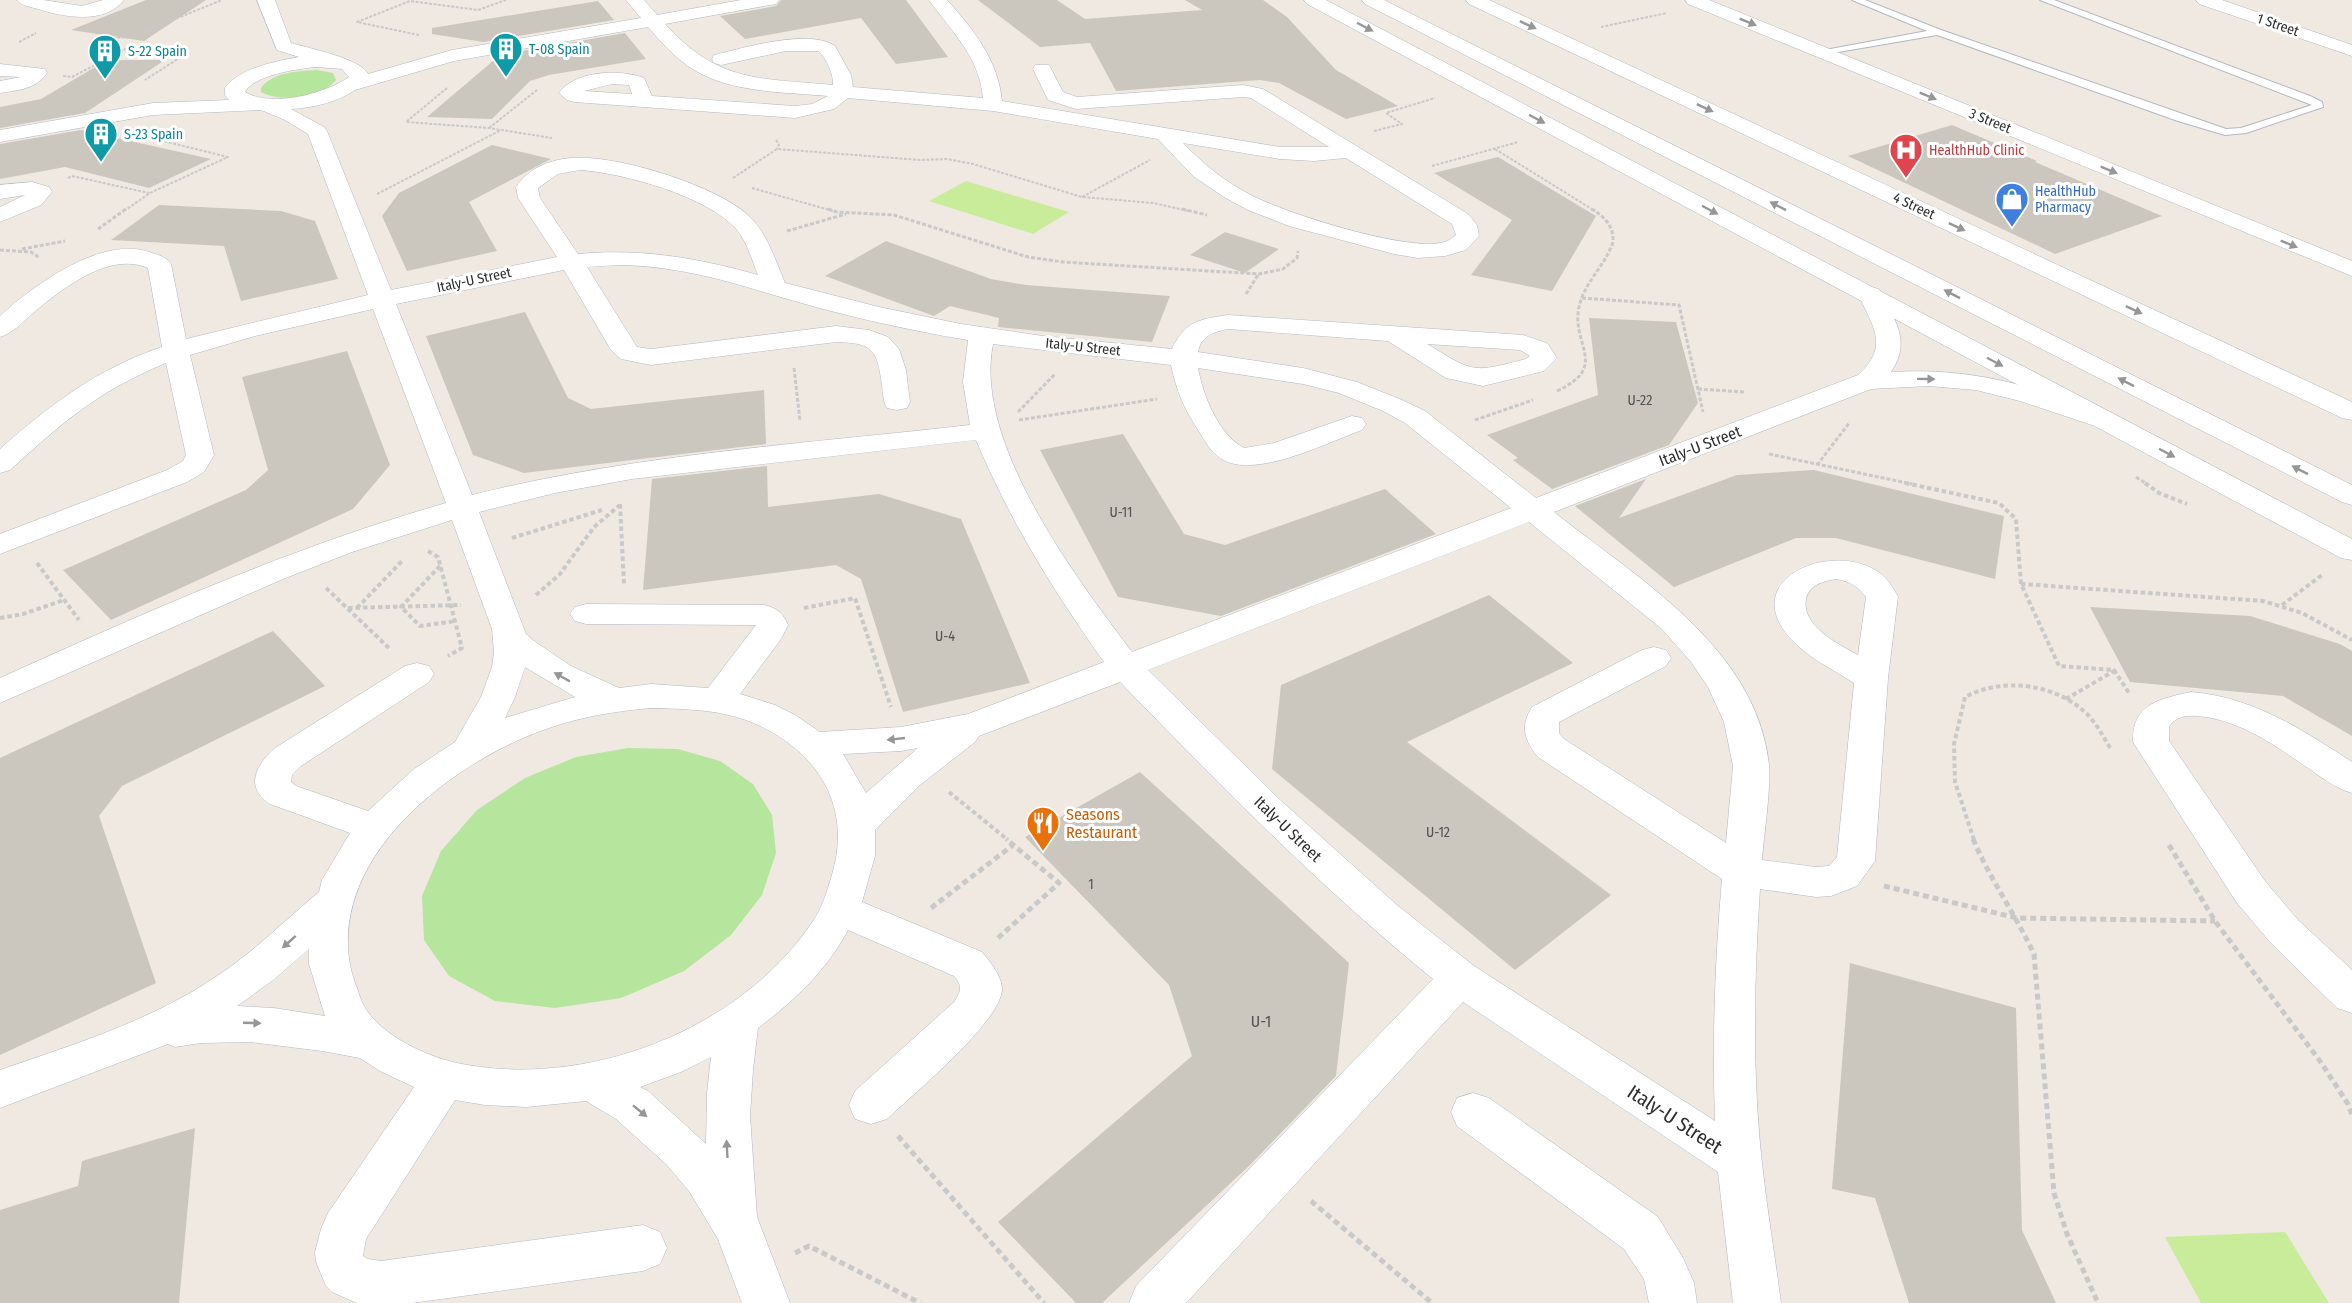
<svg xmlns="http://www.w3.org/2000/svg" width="2352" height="1303" viewBox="0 0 2352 1303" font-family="'Fira Sans Condensed',sans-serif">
<rect width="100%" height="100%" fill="#efe9e1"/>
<g fill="#b6e59e">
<path d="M317,70l16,3 3,7c-14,18 -56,23 -75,12v-4c12,-16 37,-17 56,-18z"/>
<path d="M628,748l50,1 42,12 33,23 19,31 4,38 -14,42 -31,40 -47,36 -63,27 -66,10 -60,-7 -46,-25 -25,-36 -2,-44 19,-45 36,-41 48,-32 51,-21z"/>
</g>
<g fill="#c9ec9a">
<path d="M966,181l103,31 -36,22 -104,-33z"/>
<path d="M2285,1232l44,71h-128l-36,-66z"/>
</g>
<g fill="#cbc7bf">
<path d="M146,0h60l-62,41 -73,-11z"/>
<path d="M781,0h125l42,57 -52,7 -35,-46 -116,21 -25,-23 56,-10z"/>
<path d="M978,0h79l28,19 117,-9 -17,-10h78l24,17 49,53 62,36 -52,13 -67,-36 -19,-3 -144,11 -26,-48 -50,4z"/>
<path d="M598,1l16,19 -131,22 -51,-8v-6z"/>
<path d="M625,33l21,26 -97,16 -19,6 -38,38 -65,-2 73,-62z"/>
<path d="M107,60h58l-80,53 -85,15v-21l41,-8z"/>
<path d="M1952,125l85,36 -2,1 127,54 -107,38 -207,-98z"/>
<path d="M81,130l130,29 -62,29 -84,-21 -65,12v-35z"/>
<path d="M492,145l59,14 -82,43 28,49 -90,20 -25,-55 17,-23z"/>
<path d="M1498,157l98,59 -44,75 -81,-16 41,-55 -78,-47z"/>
<path d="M159,205l122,6 34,10 23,58 -97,22 -17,-55 -113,-6z"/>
<path d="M1225,232l54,17 -34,24 -55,-18z"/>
<path d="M886,241l105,38 35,6 144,11 -18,46 -154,-15 1,-9 -49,-12 -16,10 -109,-40z"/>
<path d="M525,312l43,86 23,11 173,-19 2,54 -242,29 -51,-18 -47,-119z"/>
<path d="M1589,318l87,4 22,81 -29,42 -117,44 -39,-29 5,-2 -31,-23 111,-40z"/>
<path d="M347,351l43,114 -37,44 -242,111 -48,-50 183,-80 22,-20 -26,-93z"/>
<path d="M1123,434l61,100 41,11 160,-56 51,45 -215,82 -103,-19 -78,-147z"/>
<path d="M767,466l1,41 111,-13 82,25 69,164 -127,29 -42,-133 -25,-14 -193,25 9,-111z"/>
<path d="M1814,470l190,46 -9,63 -159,-41h-40l-122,49 -99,-81 71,-27 -27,39 118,-43z"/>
<path d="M1489,595l84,68 -166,79 204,153 -96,75 -243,-201 9,-84z"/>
<path d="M2090,607l160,9 90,28 12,7v85l-69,-40 -153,-14z"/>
<path d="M273,631l52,55 -203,100 -23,30 57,167 -156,72v-297z"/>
<path d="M1140,772l209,191 -13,113 -85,88 -149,139h-26l-78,-81 194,-166 -23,-71 -144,-148z"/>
<path d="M1850,963l166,45 6,222 34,73h-147l-34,-105 -43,-9z"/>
<path d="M195,1128l-16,175h-179v-93l78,-24 4,-25z"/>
</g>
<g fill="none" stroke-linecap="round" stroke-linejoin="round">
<g stroke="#b4b7c1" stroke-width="2">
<path id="service" d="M1852,0h13l76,30 285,99 15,-1 71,-23 -272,-105h14l256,96 12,6 1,5 -77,26 -21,2 -47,-14 -241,-86 -116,20v-4l4,-1 102,-19z"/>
</g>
<g stroke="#b4b7c1" stroke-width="1">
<g id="minor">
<path d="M17,0h26l39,6 21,-6h21c-19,25 -61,17 -86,9 -7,-2 -16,-3 -21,-9z"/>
<path d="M257,0h18l16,43c17,5 71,16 77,31l84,-24 189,-32 -15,-18h18l13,15 84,-15h38l-3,4 -6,1 -105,19c53,59 95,54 168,61 1,-10 -7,-28 -15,-34h-32l-65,14 -7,-2 -2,-4 2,-4c29,-7 96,-27 121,-9l16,29 2,12 130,11c-4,-42 -31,-66 -54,-98h18c27,30 51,60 55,101l278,46h49l-78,-49 -8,-1 -167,12 -28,-9 -15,-31 2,-4h14l14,27 14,5 166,-12 20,4 205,125 9,11 2,11 -13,14 -21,6 -27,2 -24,-4 -105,-28 -41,-16 -24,-13 -31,-21 -35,-37 -165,-28 -145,-13 -14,11 -39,9 -221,-16 -7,-2 -8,-7c16,-23 62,-24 85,-15l8,18 143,10 17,-2 16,-8c-45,-4 -102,-3 -140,-30 -15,-11 -28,-25 -40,-39l-194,34 -99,29c-17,12 -43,18 -64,19l33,18 3,4 64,159 166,-33 -39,-59 -2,-11c13,-19 33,-27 55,-29 44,-4 144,27 177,57 19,18 27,44 37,68l94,24 82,17 82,12 129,13c13,-28 28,-30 56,-34l295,20 24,8 10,15 -13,13 -61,15 -37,-8 -58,-37 -160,-12c-15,3 -27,7 -30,23l105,16 54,14 45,18 23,11 111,87 322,-123c32,-29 15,-48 0,-81l3,-5 9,-2 9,2 3,5c14,29 29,48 9,78 77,-5 139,13 211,39l4,6 -4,6 -10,2 -72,-24 -44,-11 -47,-4 -58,3 -317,123c83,66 203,136 215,253 2,25 -5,68 -7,95l54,7 13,-1 8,-9 17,-174c-22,-14 -47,-26 -64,-45 -54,-61 47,-99 91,-64 7,5 12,15 17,22l-10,82 -13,183 -18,25 -26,10 -15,1 -56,-8c-6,91 -8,183 2,274 5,47 13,93 19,140h-48l-15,-131 -255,-170 -277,301h-57l7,-17 297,-307c-112,-91 -213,-194 -313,-297l-141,54 -4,6 -55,43 -45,45v26l-13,46 120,50c8,10 20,24 20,37 0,32 -90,106 -115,130l-16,5 -16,-5 -6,-14 6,-14 99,-89c8,-11 8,-17 0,-26l-106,-46c-21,40 -54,71 -90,98l-5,42 -3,46 7,101 33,86h-48l-24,-64 -29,-48 -23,-27 -50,-45 -30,-18 -60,6 -41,-2 -30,-5 -89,139 -3,17 5,3 13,2 262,-36 17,7 7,16 -7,16 -17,7 -231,32h-55l-25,-11 -6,-6 -10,-24 -1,-10 6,-23 7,-16 86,-126 -34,-16 -20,-13 -38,-7 -72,-9 -49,1 -26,4 -7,-3 -168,64v-38c75,-26 151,-49 217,-94 37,-24 68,-56 102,-84l3,-12 28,-47 -80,-29c-26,-17 -14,-39 5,-56l130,-82 12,-3 12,3 5,8 -5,8 -128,84 -9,9 -1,7 5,4 72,25 46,-42 41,-27 26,-45 11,-30 2,-15 -2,-23 -40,-109 -100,32 -69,27 -283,124v-25c146,-66 292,-131 446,-175l-73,-194 -118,27 -65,19 24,100 -10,17 -17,10 -187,72v-20l167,-64 16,-9 3,-6 -20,-92c-68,28 -103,59 -156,107l-10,3v-24c51,-45 97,-80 162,-102l-14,-79c-39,-17 -86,21 -115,45 -10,9 -20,20 -33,24v-21c34,-31 103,-82 152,-63 7,2 14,4 19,11l15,75 182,-44 -60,-161 -23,-14 -24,-10 -108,5 -153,27v-12l153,-27 76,-3 -4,-5v-7c14,-20 52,-27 74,-31l-22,-7zM316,67l26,2 7,8c-25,17 -77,31 -104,15 9,-17 52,-23 71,-25zM612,84l17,1 3,9 -48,-3zM1183,143l97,16 34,2 32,-3 106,66 4,11c-5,4 -9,7 -16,8 -38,7 -156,-30 -191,-49 -25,-13 -47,-31 -66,-51zM580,170c43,3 128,26 157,60 10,12 15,30 21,45 -60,-17 -117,-27 -180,-21l-38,-56 -2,-10 20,-14zM620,265c52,1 98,13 147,28 66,20 134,36 201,47l-5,42 7,43c-167,19 -334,29 -498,70l-76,-191 168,-34 47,80 10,9 30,6 185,-23c37,1 41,7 46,43 1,9 1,16 5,23l10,2 10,-2 3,-6 -4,-32 -7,-21 -11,-12 -19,-7 -33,-4 -185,23 -14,-2 -50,-80zM993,344l178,21c5,25 14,46 29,68 5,8 11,19 20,25 33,23 108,-16 142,-28l4,-6 -4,-6 -10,-2 -78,27 -30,5c-26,-14 -41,-53 -46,-80l105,16 36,9 44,18 22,12 106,85 -379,144c-57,-76 -159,-210 -139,-308zM1427,344l93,6 10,6 -4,3c-55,14 -51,14 -99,-15zM976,440c35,83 77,150 128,222l-136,52 -67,13 -81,5 -25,-17 -20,-10 -35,-11 41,-55 7,-14c-5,-12 -11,-17 -24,-20l-178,-1 -11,3 -5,7 5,7 11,3 170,1 -48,63 -57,-4 -32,4 -48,-22 -37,-25 -8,-7 -47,-122 76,-19 77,-14zM1529,522l133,107 29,33 17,25 16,35 9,44 -7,77 -162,-104 -5,-6v-11l107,-56 5,-8 -5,-8 -12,-3 -12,3 -110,57c-12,19 -8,33 6,50l184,122c-7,81 -10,160 -7,242l-241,-155 -76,-60 -119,-107 -131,-129zM1836,579c13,2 22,7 30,18l-8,58c-20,-11 -57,-29 -52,-56 3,-14 17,-18 30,-20zM525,667l50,30 -70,21 10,-21zM651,708c33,1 68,1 100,14 63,26 101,80 82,149 -5,18 -10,35 -20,50 -73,110 -228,169 -356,142 -33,-7 -86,-32 -97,-66 -3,-10 -8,-21 -10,-32 -20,-113 108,-207 202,-238 32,-11 66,-16 99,-19zM918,748l-52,45 -23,-39 58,-3zM309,949v15l16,52 -51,-8 -37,-2 35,-25zM711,1057l-4,36 -1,51 -58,-53 -8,-4 41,-15z"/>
<path d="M1466,0h23l863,402v18l-10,-2 -873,-414z"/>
<path d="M1685,0h24l643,261v15l-664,-272z"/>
<path d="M2196,0h26l130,45v11l-153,-52z"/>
<path d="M0,64l45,5 2,4c-11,16 -28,17 -47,20v-12l21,-4 -21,-1z"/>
<path d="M32,182l17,5 3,5 -11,13 -41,17v-15l25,-12 -25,4v-14z"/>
<path d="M2191,692c62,5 110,37 161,70v31c-18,-5 -32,-17 -47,-27 -33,-23 -68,-47 -108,-50 -10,-1 -23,1 -28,11v14l96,140 33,39 54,50v43l-15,-5 -67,-66 -33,-39 -104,-161c-1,-39 27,-43 58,-50z"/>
<path d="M1473,1093l16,5 169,119 25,41 11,25 3,20h-48l-5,-24 -20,-30 -167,-123 -6,-14 6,-14z"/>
</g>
</g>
<g stroke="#b4b7c1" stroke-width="1">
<g id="tertiary">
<path d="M1304,0h22l1026,539v21l-11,-2 -1034,-554z"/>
<path d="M1362,0h22l968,485v20l-10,-3 -977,-498z"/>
</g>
</g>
<g stroke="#c9c9c9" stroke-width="2" stroke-dasharray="3 1.5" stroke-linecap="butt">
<path d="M1601,27l66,-14"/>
<path d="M419,35l-62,-13 53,-21 68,9 28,-10"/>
<path d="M108,38l23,-1 91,-37"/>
<path d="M19,42l17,-9"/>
<path d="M63,76l9,1 57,-30 59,2 -1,4 -42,27"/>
<path d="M447,88l-41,34 83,6 63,10"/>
<path d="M489,128l48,-38"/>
<path d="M1374,131l28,-7 -16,-11 49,-15"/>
<path d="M776,140l3,5 -2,4"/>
<path d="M1495,149l100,62"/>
<path d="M1432,166l86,-24"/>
<path d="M68,178l4,-2 77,17"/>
<path d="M733,178l44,-29 143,11 27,-1 26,5 109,33 71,6 36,8"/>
<path d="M752,188l81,23"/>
<path d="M377,194l124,-64"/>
<path d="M1082,197l68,-37"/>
<path d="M124,211l26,-18 78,-36 -73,-18"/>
</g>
<g stroke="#c9c9c9" stroke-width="3" stroke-dasharray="4 2" stroke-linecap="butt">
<path d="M828,209l9,3 57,3 134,42 35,5 196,12 24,-5 14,-11 1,-7"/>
<path d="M1182,209l25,6"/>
<path d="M98,229l28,-20"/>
<path d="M787,231l59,-17"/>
<path d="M22,249l43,-8"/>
<path d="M0,250l31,2 9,6"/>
<path d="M1246,294l12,-19"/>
<path d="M1582,298l97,7 24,107"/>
<path d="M794,368l6,53"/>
<path d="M1698,389l47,3"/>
<path d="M1557,391c55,-26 11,-47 23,-88 6,-22 26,-39 33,-61 1,-15 -8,-25 -21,-33"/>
<path d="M1018,412l37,-38"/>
<path d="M1019,420l138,-21"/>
<path d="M1475,420l58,-20"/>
<path d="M1769,454l143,30"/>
<path d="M1817,465l33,-43"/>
<path d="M2136,477l11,7"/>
</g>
<g stroke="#c9c9c9" stroke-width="4" stroke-dasharray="4.5 3" stroke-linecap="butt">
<path d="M1905,483l94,20 17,16 5,65 38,82 55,4 15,23"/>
<path d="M2145,483l14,10 28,11"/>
<path d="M620,504l4,80"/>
<path d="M512,538l90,-28"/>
<path d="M428,551l10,6 24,91 -14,8"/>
<path d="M37,563l42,57"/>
<path d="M440,566l-39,41 19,19 36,-5"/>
<path d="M2021,584l242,17 39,12 50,27"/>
<path d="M326,588l64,61"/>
<path d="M536,595l24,-21 34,-47 26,-22"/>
<path d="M2282,605l40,-30"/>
<path d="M348,608l113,-3"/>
<path d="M357,608l45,-47"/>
<path d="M804,608l51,-10 36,109"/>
<path d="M0,618l23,-4 41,-14"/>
<path d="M2066,699l48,-28"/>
<path d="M949,792l59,48"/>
<path d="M1974,840l-19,-58 -1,-38 11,-47c38,-20 90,-14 122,17 10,10 16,23 24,35"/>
</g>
<g stroke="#c9c9c9" stroke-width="5" stroke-dasharray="6 4" stroke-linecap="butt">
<path d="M1973,839c17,40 42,75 61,115l20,239 13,41 31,69"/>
<path d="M2169,845l46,76 105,140 28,43 4,11"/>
<path d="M1884,886l133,32 198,3"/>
<path d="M931,908l82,-63"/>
<path d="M998,938l61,-55 -53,-44"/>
<path d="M898,1136l146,167"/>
<path d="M1311,1201l121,102"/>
<path d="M795,1253l14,-7 111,57"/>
</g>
<use href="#service" fill="#fff" fill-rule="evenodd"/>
<use href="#minor" fill="#fff" fill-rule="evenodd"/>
<use href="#tertiary" fill="#fff" fill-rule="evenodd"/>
</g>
<defs><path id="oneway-solid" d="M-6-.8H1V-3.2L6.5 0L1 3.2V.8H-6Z" transform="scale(1.5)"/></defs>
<g fill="#969696">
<use href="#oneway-solid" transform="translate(1748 22) rotate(22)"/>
<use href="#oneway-solid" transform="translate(1528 25) rotate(25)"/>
<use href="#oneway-solid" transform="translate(1365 27) rotate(28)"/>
<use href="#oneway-solid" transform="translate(1928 96) rotate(22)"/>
<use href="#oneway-solid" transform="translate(1705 108) rotate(25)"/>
<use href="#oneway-solid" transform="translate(1537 119) rotate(28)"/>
<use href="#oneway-solid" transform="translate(2109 170) rotate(22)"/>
<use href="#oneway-solid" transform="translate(1778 206) rotate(-153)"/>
<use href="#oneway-solid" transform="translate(1710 210) rotate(28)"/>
<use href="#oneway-solid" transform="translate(1957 227) rotate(25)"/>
<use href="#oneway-solid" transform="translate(2289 244) rotate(22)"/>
<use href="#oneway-solid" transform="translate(1952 294) rotate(-153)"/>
<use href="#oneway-solid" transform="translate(2134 310) rotate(25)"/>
<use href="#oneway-solid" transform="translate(1995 362) rotate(28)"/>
<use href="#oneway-solid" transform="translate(1926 379) rotate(1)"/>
<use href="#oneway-solid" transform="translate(2126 382) rotate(-153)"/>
<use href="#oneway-solid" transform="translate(2167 453) rotate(28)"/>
<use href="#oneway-solid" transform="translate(2300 470) rotate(-153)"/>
<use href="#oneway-solid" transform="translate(562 677) rotate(-151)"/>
<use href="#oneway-solid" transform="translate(896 739) rotate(174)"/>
<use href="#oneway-solid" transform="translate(289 942) rotate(138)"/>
<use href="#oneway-solid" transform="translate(252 1023) rotate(2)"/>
<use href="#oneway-solid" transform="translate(640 1111) rotate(39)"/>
<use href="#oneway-solid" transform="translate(727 1149) rotate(-93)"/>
</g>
<defs>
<g id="building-pin" transform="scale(1.725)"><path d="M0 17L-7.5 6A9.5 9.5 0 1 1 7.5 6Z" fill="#0f9aa8" stroke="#fff"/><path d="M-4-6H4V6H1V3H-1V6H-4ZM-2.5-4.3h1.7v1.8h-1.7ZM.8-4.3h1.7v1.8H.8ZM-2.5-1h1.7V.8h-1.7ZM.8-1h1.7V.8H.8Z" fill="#fff"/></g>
<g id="hospital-pin" transform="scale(1.725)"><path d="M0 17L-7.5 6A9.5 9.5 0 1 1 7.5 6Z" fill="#e0444e" stroke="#fff"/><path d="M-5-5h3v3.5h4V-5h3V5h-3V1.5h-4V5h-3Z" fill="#fff"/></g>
<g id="shop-pin" transform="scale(1.725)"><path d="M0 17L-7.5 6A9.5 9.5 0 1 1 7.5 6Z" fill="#3f7fe0" stroke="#fff"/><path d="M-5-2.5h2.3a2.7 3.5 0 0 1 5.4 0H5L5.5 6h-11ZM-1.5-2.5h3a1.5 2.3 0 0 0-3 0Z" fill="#fff"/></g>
<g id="restaurant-pin" transform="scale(1.725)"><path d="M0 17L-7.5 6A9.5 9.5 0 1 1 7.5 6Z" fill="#e8710a" stroke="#fff"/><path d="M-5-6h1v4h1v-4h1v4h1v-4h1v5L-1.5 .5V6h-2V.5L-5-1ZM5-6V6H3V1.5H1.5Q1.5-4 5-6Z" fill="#fff"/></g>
</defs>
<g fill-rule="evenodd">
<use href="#building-pin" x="506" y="49"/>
<use href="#building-pin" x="105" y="51"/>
<use href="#building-pin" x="101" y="134"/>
<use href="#hospital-pin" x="1906" y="150"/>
<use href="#shop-pin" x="2012" y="199"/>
<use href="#restaurant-pin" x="1043" y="823"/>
</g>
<g text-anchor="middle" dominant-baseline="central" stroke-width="6" stroke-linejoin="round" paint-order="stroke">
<g font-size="14" fill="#2e2e2e" stroke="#fff">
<text transform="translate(2278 25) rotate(19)">1 Street</text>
<text transform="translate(1990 121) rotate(22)">3 Street</text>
<text transform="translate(1914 206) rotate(25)">4 Street</text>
<text transform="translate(474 280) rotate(-12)">Italy-U Street</text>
<text transform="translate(1083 347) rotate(6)">Italy-U Street</text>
</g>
<g font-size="14" fill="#0d838f" stroke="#fff" text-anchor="start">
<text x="529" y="49">T-08 Spain</text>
<text x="128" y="51">S-22 Spain</text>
<text x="124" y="134">S-23 Spain</text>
</g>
<g font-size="14" fill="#be3a42" stroke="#fff" text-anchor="start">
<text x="1929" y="150">HealthHub Clinic</text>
</g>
<g font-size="14" fill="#366cbe" stroke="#fff" text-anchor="start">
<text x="2035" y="191">HealthHub<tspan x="2035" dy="16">Pharmacy</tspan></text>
</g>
<g font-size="14" fill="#555452">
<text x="1640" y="400">U-22</text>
<text x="1121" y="512">U-11</text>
<text x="945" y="636">U-4</text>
<text x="1438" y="832">U-12</text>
<text x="1091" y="884">1</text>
</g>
<g font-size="16" fill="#2e2e2e" stroke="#fff">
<text transform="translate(1700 446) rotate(-21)">Italy-U Street</text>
<text transform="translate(1288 829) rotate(44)">Italy-U Street</text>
</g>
<g font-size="16" fill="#c56008" stroke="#fff" text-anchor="start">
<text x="1066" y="814">Seasons<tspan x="1066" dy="18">Restaurant</tspan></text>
</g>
<g font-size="16" fill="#555452">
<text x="1261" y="1021">U-1</text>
</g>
<g font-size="20" fill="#2e2e2e" stroke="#fff">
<text transform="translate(1675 1119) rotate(33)">Italy-U Street</text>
</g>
</g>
</svg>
